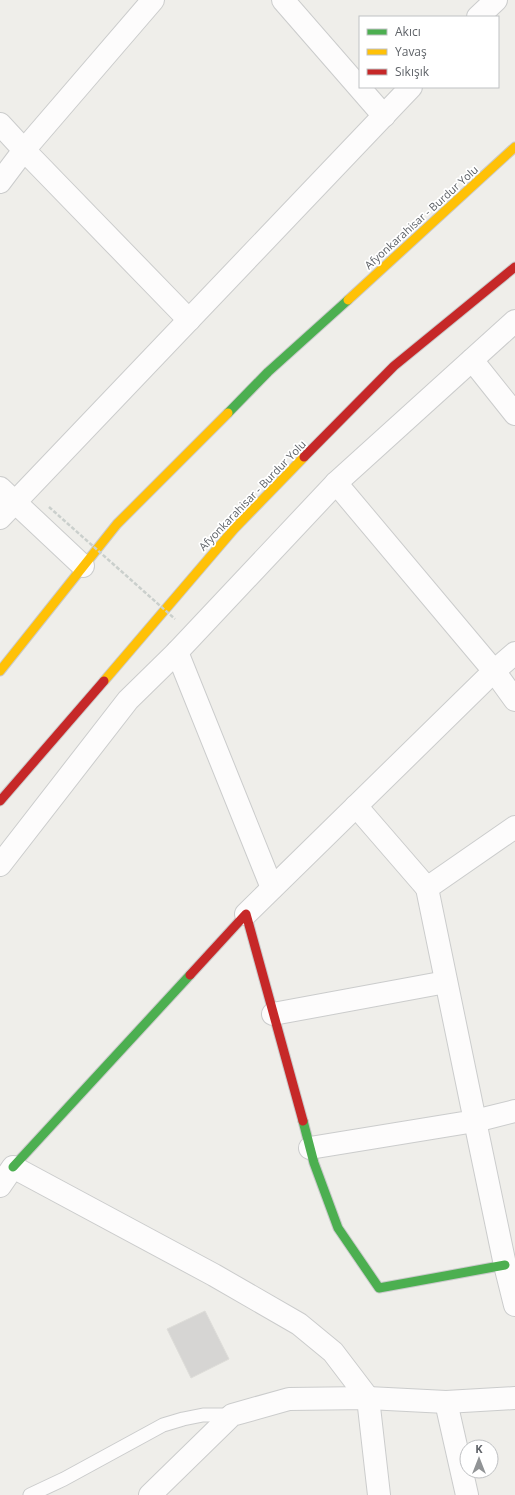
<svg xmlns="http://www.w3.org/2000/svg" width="515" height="1495" viewBox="0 0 515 1495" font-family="'Open Sans',sans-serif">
<rect width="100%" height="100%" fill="#efeeea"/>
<path fill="#d6d5d3" stroke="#deddd9" d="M205,1311l24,48 -38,19 -24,-49z"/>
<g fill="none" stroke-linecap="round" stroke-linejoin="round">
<g stroke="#cbcccc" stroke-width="15">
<path id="lane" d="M30,1495l34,-16 99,-54 20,-6 20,-4h29"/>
</g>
<g stroke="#cbcccc" stroke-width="24">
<g id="street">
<path d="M153,0l-129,150 165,170"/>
<path d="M283,0l101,116"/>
<path d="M478,17l18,-17"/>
<path d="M0,124l24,26 -24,32"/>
<path d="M472,360l43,54"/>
<path d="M0,488l83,78"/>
<path d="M0,518l411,-431"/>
<path d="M177,652l95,236"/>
<path d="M515,653l-21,18 21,29"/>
<path d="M356,806l71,82"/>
<path d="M0,865l128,-165 49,-48 159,-169 179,-162"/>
<path d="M246,914l248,-243 -158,-188"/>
<path d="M273,1014l173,-32"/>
<path d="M515,1111l-40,10 30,144 10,40"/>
<path d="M310,1148l165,-27 -48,-233 88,-61"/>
<path d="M0,1186l13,-19 201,108 85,49 34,28 35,46 11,97"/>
<path d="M446,1402l21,93"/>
<path d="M150,1495l82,-80 57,-16 79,-1 78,4 69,-4"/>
</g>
</g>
<g stroke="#cacacb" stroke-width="11">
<g id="fast">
<path d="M228,413l40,-41 80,-72"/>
<path d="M303,1121l11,42 24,65 41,60 126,-23"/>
<path d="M13,1167l177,-192"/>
</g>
</g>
<g stroke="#cacacb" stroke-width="11">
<g id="slow">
<path d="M348,300l167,-153"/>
<path d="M0,671l117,-147 111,-111"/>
<path d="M104,681l130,-152 70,-72"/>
</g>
</g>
<g stroke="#cacacb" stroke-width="11">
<g id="jam">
<path d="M304,457l90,-91 121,-99"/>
<path d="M0,801l104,-120"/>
<path d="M190,975l56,-61 57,207"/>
</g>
</g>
<use href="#lane" stroke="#fdfcfc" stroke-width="13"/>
<use href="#street" stroke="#fdfcfc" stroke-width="22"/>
<use href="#fast" stroke="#4caf50" stroke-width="9"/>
<use href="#slow" stroke="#ffc107" stroke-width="9"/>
<use href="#jam" stroke="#c62828" stroke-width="9"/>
<path stroke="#cacfcc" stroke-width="2.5" stroke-dasharray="4 2" stroke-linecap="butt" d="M49,507l126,112"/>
</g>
<g text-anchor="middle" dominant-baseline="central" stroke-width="3.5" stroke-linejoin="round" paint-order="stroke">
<g font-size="11" fill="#5f6368" stroke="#fff">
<text transform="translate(421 217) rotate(-42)">Afyonkarahisar - Burdur Yolu</text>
<text transform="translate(252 495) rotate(-46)">Afyonkarahisar - Burdur Yolu</text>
</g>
</g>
<rect x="359" y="16" width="140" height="72" fill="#ffffff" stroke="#bfc1c3"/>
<rect x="367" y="29" width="20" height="6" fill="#4caf50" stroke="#bfc1c3"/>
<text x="395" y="36" font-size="12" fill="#5f6368">Akıcı</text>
<rect x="367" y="49" width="20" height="6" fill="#ffc107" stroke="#bfc1c3"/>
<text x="395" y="56" font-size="12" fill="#5f6368">Yavaş</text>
<rect x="367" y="69" width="20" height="6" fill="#c62828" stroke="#bfc1c3"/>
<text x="395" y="76" font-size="12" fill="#5f6368">Sıkışık</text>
<g transform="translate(479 1459)"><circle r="19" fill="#ffffff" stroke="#bfc1c3"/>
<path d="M0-3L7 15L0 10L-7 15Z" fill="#919496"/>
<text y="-6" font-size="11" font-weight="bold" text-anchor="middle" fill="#5f6368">K</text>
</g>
</svg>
